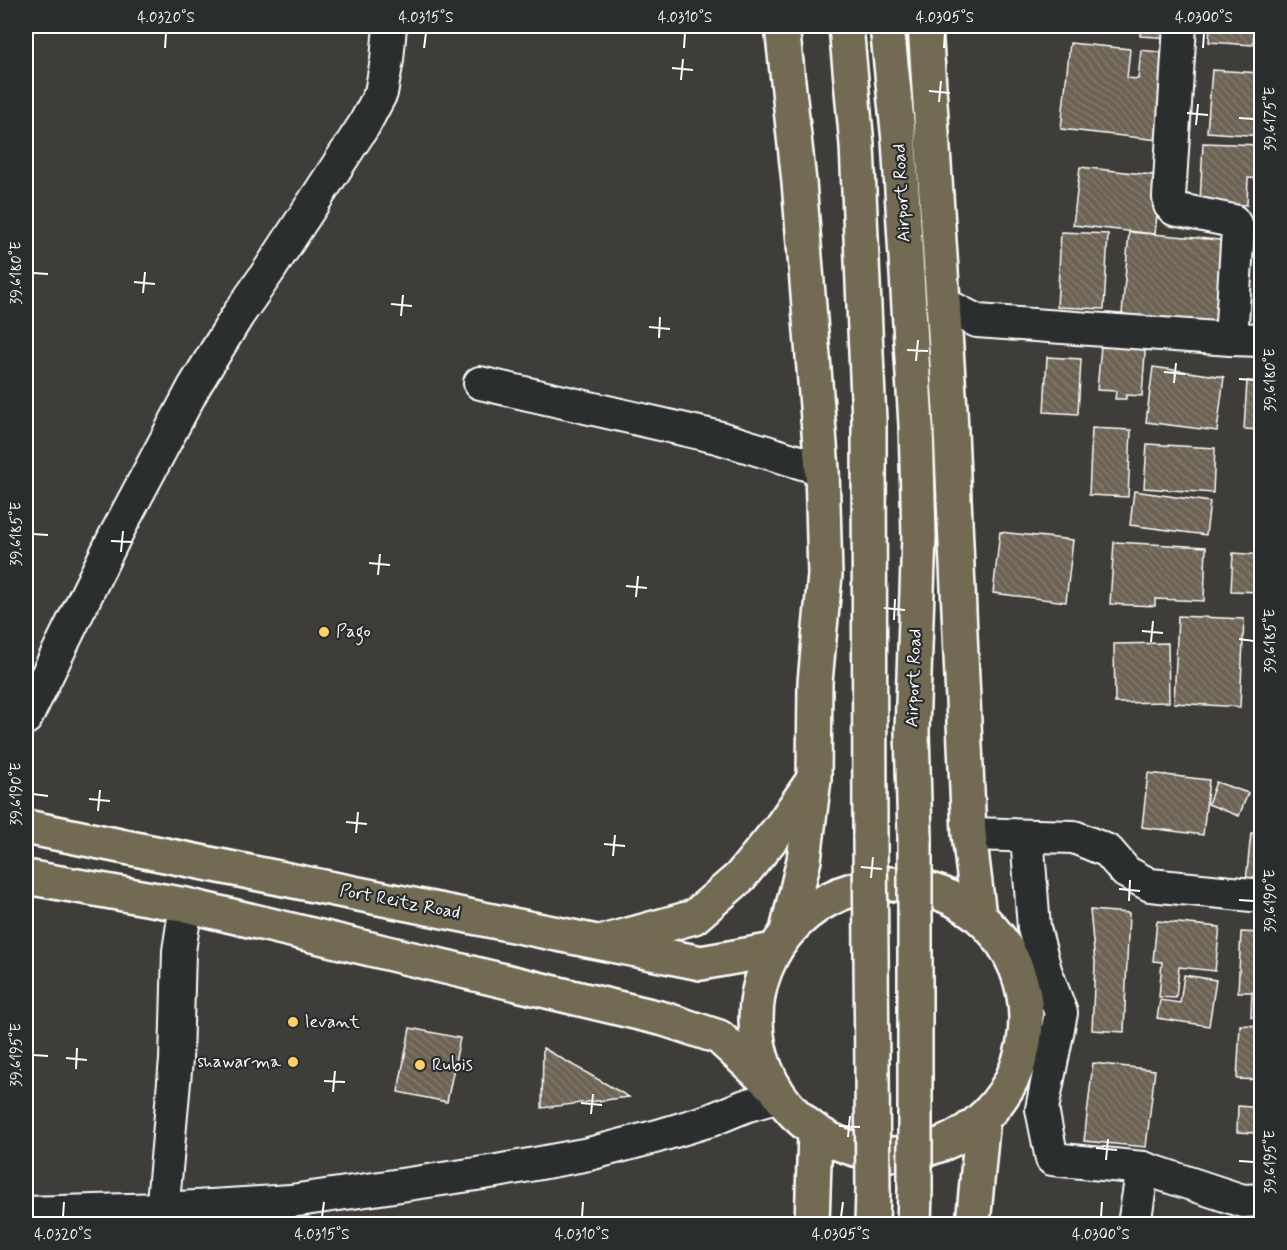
<svg xmlns="http://www.w3.org/2000/svg" width="1287" height="1250" viewBox="0 0 1287 1250" font-family="Mynerve,sans-serif">
<defs>
<pattern id="building-back-hatch" width="6" height="6" patternUnits="userSpaceOnUse" patternTransform="scale(1.5)"><rect width="6" height="6" fill="#6d6354"/><path d="M-1 5l2 2M0 0l6 6M5-1l2 2" fill="none" stroke="#837a6e"/></pattern>
</defs>
<rect width="100%" height="100%" fill="#3e3d39"/>
<filter id="ink" filterUnits="userSpaceOnUse"><feTurbulence type="fractalNoise" baseFrequency=".0167" numOctaves="2"/><feDisplacementMap in="SourceGraphic" scale="12" xChannelSelector="R" yChannelSelector="G"/><feConvolveMatrix kernelMatrix="1 2 1 2 8 2 1 2 1" color-interpolation-filters="sRGB"/></filter>
<g filter="url(#ink)">
<g fill="url(#building-back-hatch)" stroke="#fff" stroke-width="1.5">
<path d="M1140,26h35l-1,12 -34,-2z"/>
<path d="M1210,26h45l-2,19 -44,-3z"/>
<path d="M1070,43l60,6 -3,29 11,1 3,-29 35,4 -9,87 -106,-12z"/>
<path d="M1212,70l50,3v63l-55,-4z"/>
<path d="M1203,143l59,2v34l-14,-1 -1,27 -47,-2z"/>
<path d="M1080,167l81,9 -6,58 -82,-9z"/>
<path d="M1061,232l47,2 -4,75 -47,-2z"/>
<path d="M1129,232l101,9 -8,81 -100,-8z"/>
<path d="M1102,335l44,4 -4,57 -16,-1v4h-11l1,-8 -19,-1z"/>
<path d="M1047,357l34,2 -3,55 -34,-2z"/>
<path d="M1153,367l71,10 -7,54 -71,-9z"/>
<path d="M1247,381l15,1v48l-18,-1z"/>
<path d="M1092,428l39,2 -3,67 -39,-2z"/>
<path d="M1147,444l68,4 -2,45 -69,-5z"/>
<path d="M1134,491l76,11 -4,33 -76,-10z"/>
<path d="M1000,532l73,8 -7,62 -73,-9z"/>
<path d="M1114,542l92,5 -2,54 -49,-2v7l-45,-2z"/>
<path d="M1233,553l29,2v37l-31,-1z"/>
<path d="M1178,616l66,3 -4,88 -66,-4z"/>
<path d="M1168,643l1,59 -54,1 -1,-59z"/>
<path d="M1148,773l61,7 -6,55 -61,-8z"/>
<path d="M1216,782l32,11 -9,23 -31,-12z"/>
<path d="M1251,833l11,1v48l-16,-1z"/>
<path d="M1090,910l39,3 -5,119 -32,-2 3,-67z"/>
<path d="M1157,921l63,6 -5,44 -36,-4 -3,31 -17,-1 3,-35 -9,-1z"/>
<path d="M1241,932l21,1v85l-11,-1 1,-25h-14z"/>
<path d="M1184,975l32,5 -7,46 -52,-8 3,-18 20,3z"/>
<path d="M1240,1025l22,1v54l-25,-1z"/>
<path d="M410,1028l50,10 -13,64 -49,-10z"/>
<path d="M543,1048l86,49 -87,11z"/>
<path d="M1093,1063l62,7 -9,77 -62,-6z"/>
<path d="M1238,1106l24,2v55l-8,-1 2,-29 -19,-1z"/>
<path d="M1050,1219l43,5h-43z"/>
</g>
<g fill="none" stroke-linecap="round" stroke-linejoin="round">
<g stroke="#fff" stroke-width="36">
<g id="minor">
<path d="M1180,26l-11,171 1,8 4,4 59,12 5,8 -7,110"/>
<path d="M944,304l33,17 254,18 31,1"/>
<path d="M480,383l237,54 105,32"/>
<path d="M26,718l88,-180 80,-151 44,-72 32,-46 94,-144 17,-32 6,-33 3,-34"/>
<path d="M969,834l105,3 34,14 18,21 24,13 112,11"/>
<path d="M1027,836l7,92 11,42 16,43 -19,96 10,50 91,9 100,33 19,-1"/>
<path d="M26,1213l137,-4 128,-8 206,-30 92,-17 69,-18 53,-16 34,-14 34,-10"/>
<path d="M161,1224l15,-164 3,-109 7,-46"/>
<path d="M1134,1224l9,-56"/>
</g>
</g>
<g stroke="#fff" stroke-width="38">
<g id="major">
<path d="M782,26l17,156 23,287 3,106 -10,107 -1,97 -10,81 -17,71"/>
<path d="M846,26l11,119 12,276 1,418"/>
<path d="M887,26l12,114 17,285 3,111 -7,195 3,106"/>
<path d="M925,26l25,383 19,425 10,82"/>
<path d="M26,827l675,136 73,-13"/>
<path d="M26,877l160,28 478,114 55,18 50,46"/>
<circle cx="891" cy="1019" r="135"/>
<path d="M607,941l87,-24 46,-40 40,-49 31,-45"/>
<path d="M812,1224l3,-92"/>
<path d="M872,1224l1,-34"/>
<path d="M914,1224l1,-33"/>
<path d="M973,1224l10,-106"/>
</g>
</g>
<use href="#minor" stroke="#2a2d2e" stroke-width="32"/>
<use href="#major" stroke="#736b52" stroke-width="33"/>
<g stroke="#fff" stroke-width="38" stroke-linecap="butt">
<g id="major-bridge">
<path d="M915,837v354"/>
<path d="M870,839l3,351"/>
</g>
</g>
<use href="#major-bridge" stroke="#736b52" stroke-width="33"/>
</g>
</g>
<path fill="none" stroke="#fff" stroke-width="2" d="M165,48l1,-15M424,48l2,-15M684,48l1,-15M944,48l1,-15M1203,48l1,-15M672,68l21,2M681,80l2,-21M929,91l21,2M939,102l2,-21M1187,113l21,2M1239,118l15,1M1196,125l2,-21M33,273l15,1M134,282l21,2M143,293l2,-21M391,304l21,2M401,316l2,-21M649,327l21,2M659,338l1,-21M907,350l21,1M916,361l2,-21M1164,372l21,2M1239,379l15,1M1174,383l2,-20M33,534l15,1M111,541l21,1M121,552l2,-21M369,563l21,2M378,575l2,-21M626,586l21,2M636,597l2,-21M884,608l21,2M894,620l1,-21M1142,631l21,2M1239,639l15,2M1151,642l2,-21M33,794l15,2M89,799l21,2M98,811l2,-21M346,822l21,2M356,833l2,-21M604,844l21,2M613,856l2,-21M861,867l21,2M871,878l2,-21M1119,889l21,2M1239,900l15,1M1129,901l1,-21M33,1055l15,1M66,1058l21,2M76,1069l1,-21M324,1081l21,1M333,1092l2,-21M581,1103l21,2M591,1114l2,-20M839,1126l21,1M848,1137l2,-21M1096,1148l21,2M1106,1160l2,-21M1239,1161l15,1M63,1217l1,-15M322,1217l2,-15M582,1217l1,-15M841,1217l2,-15M1101,1217l1,-15"/>
<g fill="#ffd166" stroke="#2a2d2e" stroke-width="2">
<circle cx="324" cy="632" r="6"/>
<circle cx="293" cy="1022" r="6"/>
<circle cx="293" cy="1062" r="6"/>
<circle cx="420" cy="1065" r="6"/>
</g>
<g text-anchor="middle" dominant-baseline="central" stroke-width="4.5" stroke-linejoin="round" paint-order="stroke">
<g font-size="18" fill="#fff" stroke="#2a2d2e">
<text transform="translate(902 193) rotate(-93)">Airport Road</text>
<text transform="translate(914 678) rotate(-88)">Airport Road</text>
<text transform="translate(400 902) rotate(11)">Port Reitz Road</text>
</g>
<g font-size="18" fill="#fff" stroke="#2a2d2e" text-anchor="start">
<text x="336" y="632">Pago</text>
<text x="305" y="1022">levant</text>
<text x="281" y="1062" text-anchor="end">shawarma</text>
<text x="432" y="1065">Rubis</text>
</g>
</g>
<rect width="1287" height="1250" fill="none" stroke="#2a2d2e" stroke-width="66"/>
<rect x="33" y="33" width="1221" height="1184" fill="none" stroke="#fff" stroke-width="2"/>
<g font-size="15" text-anchor="middle" fill="#fff">
<text x="166" y="22">4.0320°S</text>
<text x="426" y="22">4.0315°S</text>
<text x="685" y="22">4.0310°S</text>
<text x="945" y="22">4.0305°S</text>
<text x="1204" y="22">4.0300°S</text>
<text transform="translate(1270 119) rotate(-90)" y="5">39.6175°E</text>
<text transform="translate(16 273) rotate(-90)" y="5">39.6180°E</text>
<text transform="translate(1270 380) rotate(-90)" y="5">39.6180°E</text>
<text transform="translate(16 534) rotate(-90)" y="5">39.6185°E</text>
<text transform="translate(1270 641) rotate(-90)" y="5">39.6185°E</text>
<text transform="translate(16 794) rotate(-90)" y="5">39.6190°E</text>
<text transform="translate(1270 901) rotate(-90)" y="5">39.6190°E</text>
<text transform="translate(16 1055) rotate(-90)" y="5">39.6195°E</text>
<text transform="translate(1270 1162) rotate(-90)" y="5">39.6195°E</text>
<text x="63" y="1239">4.0320°S</text>
<text x="322" y="1239">4.0315°S</text>
<text x="582" y="1239">4.0310°S</text>
<text x="841" y="1239">4.0305°S</text>
<text x="1101" y="1239">4.0300°S</text>
</g>
</svg>
